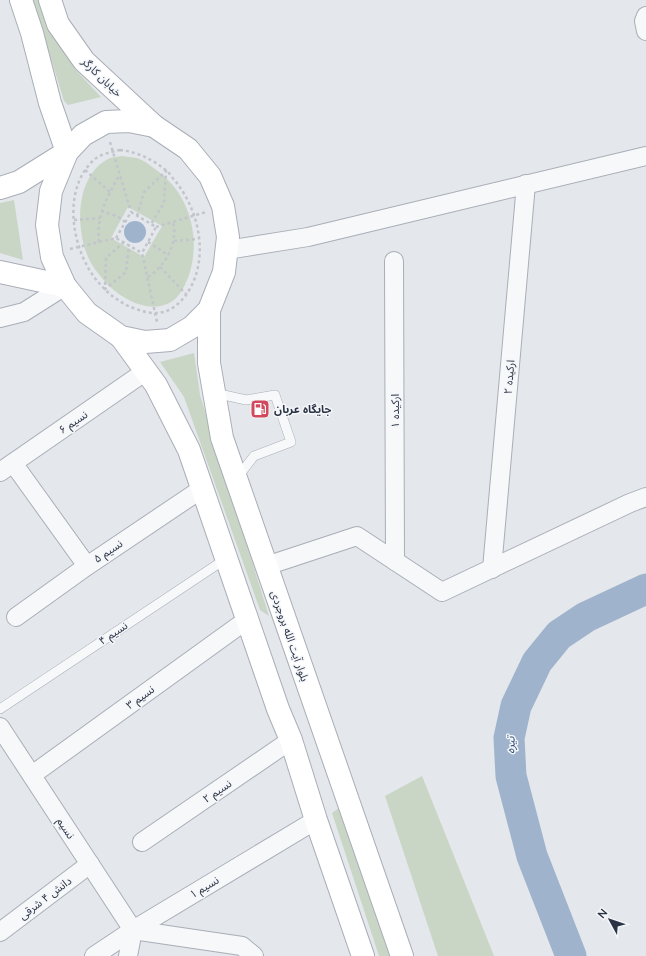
<svg xmlns="http://www.w3.org/2000/svg" width="646" height="956" viewBox="0 0 646 956" font-family="Mulish,'Noto Sans Arabic',sans-serif">
<rect width="100%" height="100%" fill="#e4e7ec"/>
<g fill="#c9d6c5" fill-rule="evenodd">
<path d="M33,0h8l7,22 26,46 27,29 -33,8 -4,-4z"/>
<path d="M122,156c4,1 10,1 15,2 6,2 13,7 18,11 32,22 45,62 36,99 -2,9 -9,26 -17,32 -9,7 -21,8 -32,5 -21,-5 -41,-24 -52,-44 -15,-29 -16,-86 20,-103 3,-1 8,-1 12,-2zM128,207l34,19 -18,31 -33,-19z"/>
<path d="M14,200l9,60 -23,-7v-50z"/>
<path d="M194,353l6,42 69,221 -9,-6 -76,-213 -24,-35z"/>
<path d="M422,776l72,180h-56l-53,-160z"/>
<path d="M339,808l51,148h-11l-47,-143z"/>
</g>
<circle fill="#9fb4cc" cx="135" cy="232" r="11"/>
<g fill="none" stroke-linecap="round" stroke-linejoin="round">
<path stroke="#9fb4cc" stroke-width="31" d="M571,956l-39,-100 -21,-80 -2,-38 7,-32 21,-44 22,-27 27,-18 60,-28"/>
<g stroke="#a9aeb7" stroke-width="10">
<g id="lane">
<path d="M215,393l31,7 29,-5 16,47 -37,14 -17,22"/>
<path d="M0,709l227,-151"/>
</g>
</g>
<g stroke="#a9aeb7" stroke-width="20">
<g id="street">
<path d="M646,16l-2,5 2,10"/>
<path d="M227,250l81,-13 338,-81"/>
<path d="M394,261l1,300"/>
<path d="M0,318l24,-6 41,-26"/>
<path d="M13,463l74,103"/>
<path d="M0,472l146,-101"/>
<path d="M266,566l91,-30 85,56 188,-89 16,-6"/>
<path d="M492,569l34,-385"/>
<path d="M16,617l71,-51 116,-78"/>
<path d="M0,727l133,203"/>
<path d="M32,775l216,-156"/>
<path d="M142,842l149,-102"/>
<path d="M133,930l109,16 12,10"/>
<path d="M0,932l90,-68"/>
<path d="M94,956l39,-26 183,-110"/>
<path d="M128,956l5,-26"/>
</g>
</g>
<g stroke="#a9aeb7" stroke-width="24">
<g id="secondary">
<path d="M50,0l8,24 26,37 70,65"/>
<path d="M129,121l25,5 34,23 22,27 13,30 5,31 -4,35 -15,38 -17,17 -22,13 -25,2 -24,-5 -34,-24 -22,-27 -13,-29 -5,-32 4,-34 16,-39 16,-17 23,-13z"/>
<path d="M0,188l19,-6 48,-30 -17,-49 -18,-70 -11,-33"/>
<path d="M0,272l65,14"/>
<path d="M209,310v53l13,75 180,518"/>
<path d="M121,337l35,48 33,65 89,259 13,31 25,80 47,136"/>
</g>
</g>
<g stroke="#c2c5cb" stroke-width="2.5" stroke-dasharray="3 3" stroke-linecap="butt">
<path d="M110,142l21,70"/>
<path d="M120,150c18,2 34,10 48,22 3,3 5,7 8,10 24,30 34,79 10,113 -13,17 -27,22 -47,15 -16,-5 -29,-14 -40,-27 -27,-30 -39,-94 -4,-124 6,-5 16,-7 25,-9z"/>
<path d="M85,170l25,22"/>
<path d="M101,211l16,5 8,6"/>
<path d="M137,216l7,-24 22,-21 -2,32 -13,21"/>
<path d="M74,220l26,-2"/>
<path d="M156,227l50,-15"/>
<path d="M116,238l15,-26 25,15 -14,26 15,69"/>
<path d="M174,241l24,-2"/>
<path d="M99,242c-3,-25 8,-45 20,-66"/>
<path d="M124,242l-18,16 -1,31 21,-17 3,-27"/>
<path d="M148,242l20,13"/>
<path d="M70,249l46,-11 26,15"/>
<path d="M160,267l26,27"/>
<path d="M148,277c18,-12 30,-33 25,-55"/>
</g>
<use href="#lane" stroke="#f7f8fa" stroke-width="9"/>
<use href="#street" stroke="#f7f8fa" stroke-width="18"/>
<use href="#secondary" stroke="#fff" stroke-width="22"/>
</g>
<defs>
<g id="fuel-square" transform="scale(1)"><rect x="-9" y="-9" width="18" height="18" rx="4" fill="#d1495b" stroke="#f4f6f9"/><path d="M-5.5-6h7V0h2V4h1.3V-2.5L3-4.5l.8-.8L6-3V5H2.5V1h-1V6h-7ZM-4.2-4.7v3.2H.2V-4.7Z" fill="#fff"/></g>
</defs>
<g fill-rule="evenodd">
<use href="#fuel-square" x="260" y="409"/>
</g>
<g text-anchor="middle" dominant-baseline="central" stroke-width="3" stroke-linejoin="round" paint-order="stroke">
<g font-size="11" fill="#2b3445" stroke="#f4f6f9">
<text transform="translate(102 77) rotate(44)">خیابان کارگر</text>
<text transform="translate(509 377) rotate(-85)">ارکیده ۲</text>
<text transform="translate(395 411) rotate(-90)">ارکیده ۱</text>
<text transform="translate(73 422) rotate(-34)">نسیم ۶</text>
<text transform="translate(108 551) rotate(-34)">نسیم ۵</text>
<text transform="translate(113 633) rotate(-34)">نسیم ۴</text>
<text transform="translate(290 636) rotate(71)">بلوار آیت الله بروجردی</text>
<text transform="translate(140 697) rotate(-36)">نسیم ۳</text>
<text transform="translate(217 791) rotate(-34)">نسیم ۲</text>
<text transform="translate(66 828) rotate(57)">نسیم</text>
<text transform="translate(204 887) rotate(-31)">نسیم ۱</text>
<text transform="translate(45 898) rotate(-37)">دانش ۴ شرقی</text>
</g>
<g font-size="11" font-weight="bold" fill="#2b3445" stroke="#f4f6f9" text-anchor="start">
<text x="274" y="409">جایگاه عربان</text>
</g>
<g font-size="12" font-style="italic" fill="#34527a" stroke="#f4f6f9">
<text transform="translate(510 745) rotate(-89)">تيره</text>
</g>
</g>
<g transform="translate(610 920) rotate(310)" stroke="#f4f6f9" stroke-width="3" paint-order="stroke">
<path d="M0-3L7 15L0 10L-7 15Z" fill="#2b3445"/>
<text y="-6" font-size="11" font-weight="bold" text-anchor="middle" fill="#2b3445">N</text>
</g>
</svg>
